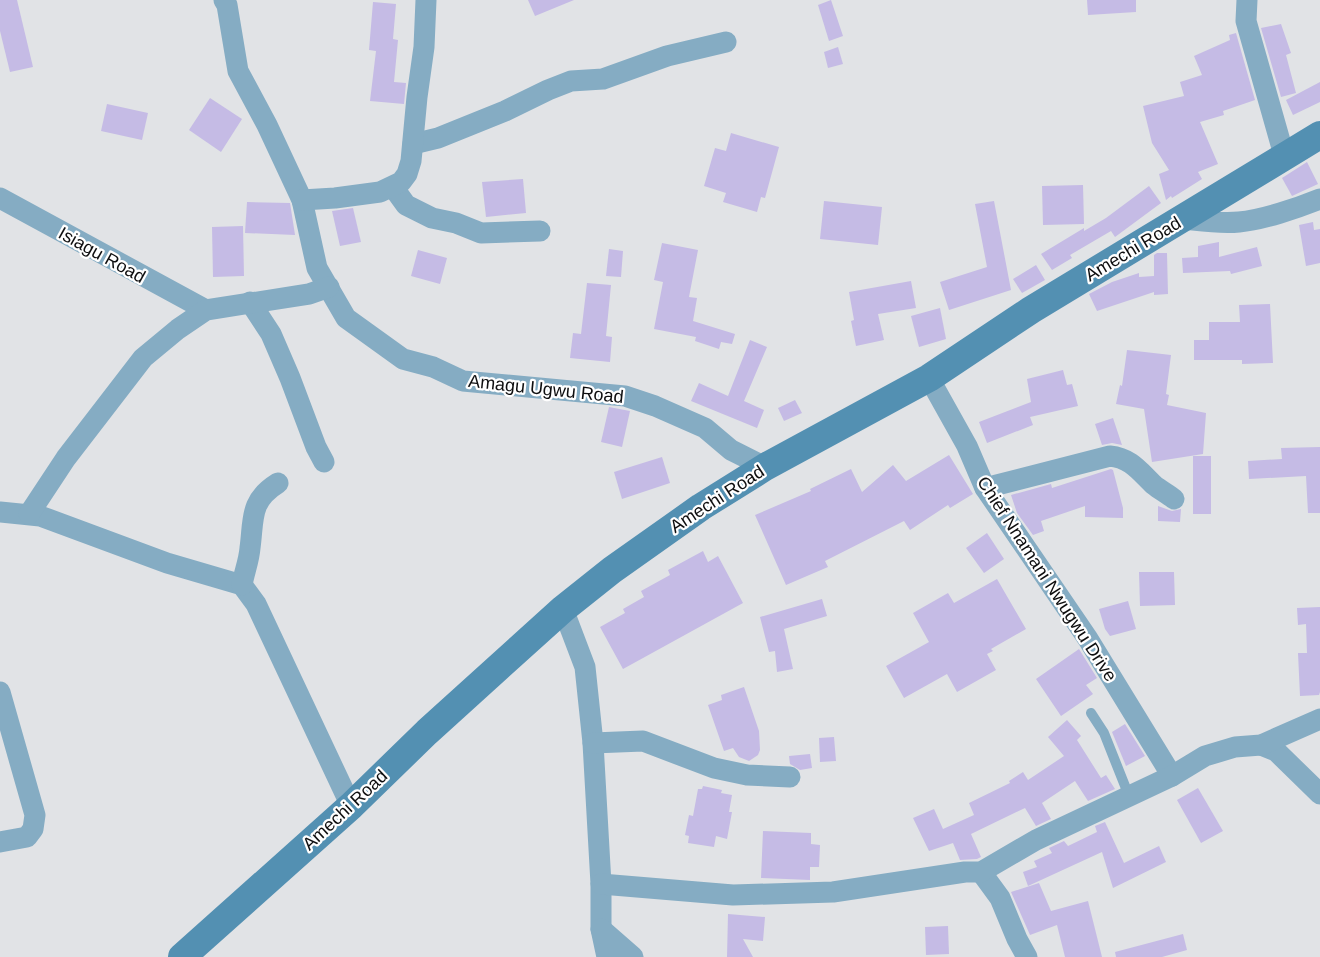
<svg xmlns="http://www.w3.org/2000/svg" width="1320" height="957" viewBox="0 0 1320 957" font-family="Helvetica,sans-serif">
<rect width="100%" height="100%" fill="#e1e3e6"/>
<g fill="#c5bbe5">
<path d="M0,0h17l16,67 -23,5 -10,-41z"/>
<path d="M528,0h46l-39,16z"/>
<path d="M831,0l12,36 -14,5 -11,-36z"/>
<path d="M1087,0h49v12l-48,3z"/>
<path d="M373,2l23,2 -3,35 5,1 -4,42 12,1 -2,21 -34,-3 6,-50 -7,-1z"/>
<path d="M1281,24l10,29 -5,2 10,38 -15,4 -20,-69z"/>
<path d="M1236,33l19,67 -32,11 1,4 -24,7 18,42 -20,8 4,7 -30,19 -1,-2 -5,4 -7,-26 10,-4 -17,-27 -9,-37 41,-10 -4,-14 22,-7 -8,-19 36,-16 -1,-5z"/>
<path d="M838,47l5,17 -15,4 -4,-16z"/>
<path d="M1320,82v20l-27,13 -7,-15z"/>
<path d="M210,98l32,21 -21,33 -32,-22z"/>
<path d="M107,104l41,9 -6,27 -41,-9z"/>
<path d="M731,133l48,14 -14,51 -4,-1 -4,15 -34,-10 3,-9 -22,-7 11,-38 11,3z"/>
<path d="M1307,162l11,22 -26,12 -10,-18z"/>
<path d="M523,179l3,34 -40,4 -4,-35z"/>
<path d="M1083,185l1,39 -41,1 -1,-39z"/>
<path d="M1149,186l12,17 -46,34 -4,-6 -41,24 2,3 -20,12 -11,-16 43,-26v3l22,-13z"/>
<path d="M824,201l58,6 -4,38 -58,-6z"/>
<path d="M994,201l17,89 -62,20 -9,-28 47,-15 -12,-63z"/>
<path d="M247,202l43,1 5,32 -50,-2z"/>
<path d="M353,208l8,34 -21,4 -8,-35z"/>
<path d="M1313,222l1,8 6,-1v34l-14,3 -7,-41z"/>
<path d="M243,226l1,50 -31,1 -1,-50z"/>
<path d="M1219,242v15l38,-10 5,19 -31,8 -1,-3 -47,2 -1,-15 16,-1v-11z"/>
<path d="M662,243l36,7 -9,47 8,1 -4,23 42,13 -3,10 -11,-2 -2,7 -24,-8 1,-4 -42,-8 9,-47 -9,-2z"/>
<path d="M609,249l14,2 -2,26 -15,-1z"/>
<path d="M418,250l29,8 -7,26 -29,-8z"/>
<path d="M1157,253h10l1,41 -14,1v-3l-57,19 -8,-17 23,-12 27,-9v4l15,-1v-21z"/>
<path d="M1036,265l9,15 -23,13 -9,-14z"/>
<path d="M911,281l5,27 -38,6 6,26 -28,6 -5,-25 3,-1 -5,-28z"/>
<path d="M587,283l24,2 -5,51 6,1 -2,25 -40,-4 3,-25 8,1z"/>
<path d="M1270,304l3,59 -31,1v-4h-48v-20h15v-18h31l-1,-17z"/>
<path d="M940,308l6,31 -27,8 -8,-31z"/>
<path d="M750,340l17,7 -23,54 20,9 -7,18 -66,-27 8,-18 29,13z"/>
<path d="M1127,350l44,5 -5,39 3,1 -2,10 39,8 -3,41 -51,8 -8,-53 -28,-5 4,-19 2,1z"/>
<path d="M1063,370l4,15 5,-1 6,22 -48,11 3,8 -46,18 -8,-21 52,-20 -4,-23z"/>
<path d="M795,400l7,13 -18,8 -6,-13z"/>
<path d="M609,407l21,4 -8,36 -21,-5z"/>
<path d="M1113,418l9,27 -10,-2 -10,2 -7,-21z"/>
<path d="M1320,447v66h-12l-2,-37 -57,3 -1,-18 34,-2 -1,-11z"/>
<path d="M949,455l24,39 -23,14 -2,-3 -38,25 -6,-9 -79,40 3,6 -42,18 -31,-70 56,-24 -1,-2 41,-20 11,23 31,-27 13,16z"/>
<rect x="1193" y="456" width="18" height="58"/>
<path d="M662,457l8,26 -48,16 -8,-27z"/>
<path d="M1111,469l2,1 10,38v10l-38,-1v-11l-44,15 3,10 -11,4 -16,-22 -6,-18 40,-11 1,4z"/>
<path d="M1158,506l14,5 9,-2 -1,13 -22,-1z"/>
<path d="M987,533l17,26 -20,14 -18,-25z"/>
<path d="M703,551l5,11 10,-6 25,47 -120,66 -23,-42 25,-14 -2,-4 21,-12 -3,-6 29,-16 -2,-5z"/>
<path d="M1139,572h35l1,33 -35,1z"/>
<path d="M997,579l29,50 -35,20 2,2 -6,3 9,16 -39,22 -10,-18 -43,24 -18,-32 43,-24 -16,-29 35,-20 6,10z"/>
<path d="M822,599l5,17 -43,13 9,40 -16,3 -2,-21 -6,1 -9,-35z"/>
<path d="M1128,601l8,28 -26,7 -5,-7 -6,-20z"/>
<path d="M1320,607v85l-1,3 -19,1 -2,-43h9l-1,-29 -8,1 -1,-17z"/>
<path d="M1079,649l18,29 -11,7 7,9 -32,22 -25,-37z"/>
<path d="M744,687l15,44 1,19 -2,5 -9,6 -10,-4 -6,-9 -9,3 -16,-46 14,-5 -1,-5z"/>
<path d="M1067,720l14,16 -4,4 24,38 5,-3 9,14 -27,12 -13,-20 -33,22 9,16 -15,7 -11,-18 -54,26 10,23 -4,2 -17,1 -7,-17 -24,8 -16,-33 21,-9 9,20 31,-14 -5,-12 41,-20 -1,-2 14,-9 5,8 36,-24 -16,-19z"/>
<path d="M1125,724l20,32 -19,10 -14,-34z"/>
<path d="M834,737l2,24 -16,1 -1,-24z"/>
<path d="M810,754l2,14 -12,2 -10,-6 -1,-8z"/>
<path d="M703,786l19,4 -1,3 11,2 -3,17h3l-5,27 -11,-3 -2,11 -26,-4 1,-7 -4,-1 4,-20 4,1 5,-27h4z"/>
<path d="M1198,788l25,43 -22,12 -24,-43z"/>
<path d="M1105,822l19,41 35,-17 7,16 -53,26 -11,-36 -74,34 -5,-14 14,-5 -3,-6 18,-8 -3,-5 15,-7 4,5 29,-14 -2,-6z"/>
<path d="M763,831l48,2v11l9,1 -1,22h-9v13l-49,-2z"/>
<path d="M1039,883l12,28 37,-10 14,56h-37l-8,-32 -27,10 -19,-43z"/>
<path d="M728,914l37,3 -2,24 -20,-2 10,18h-26z"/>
<path d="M948,926l1,28 -23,1 -1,-28z"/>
<path d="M1183,934l4,16 -25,7h-46l-1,-5z"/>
</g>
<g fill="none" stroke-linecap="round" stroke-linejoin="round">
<path stroke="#85acc3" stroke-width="10" d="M1091,713l13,20 25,63"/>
<g stroke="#85acc3" stroke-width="21">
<path d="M224,0l3,5 11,66 29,54 35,75 15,68 29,50 57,41 30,8 30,14 162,15 30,10 50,22 26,22 34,17"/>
<path d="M1247,0l-1,21 38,134"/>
<path d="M413,144l25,-6 67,-27 43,-21 23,-9 32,-2 64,-23 59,-14"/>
<path d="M393,187l13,18 26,13 24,5 25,10 59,-2"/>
<path d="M0,198l206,112"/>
<path d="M302,200l33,-2 45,-6 21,-10 6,-8 4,-13 6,-64 7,-50 2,-47"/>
<path d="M1183,219c19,2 37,5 56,3 23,-2 59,-14 81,-23"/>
<path d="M250,302l21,32 19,44 26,69 8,15"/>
<path d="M929,378l38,68 18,42 103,151 84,137"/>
<path d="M985,488l125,-32c21,2 30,16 44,29 6,5 14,9 20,14"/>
<path d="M0,512l40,4 127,47 75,22 14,19 95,202"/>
<path d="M29,514l37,-56 77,-100 35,-29 28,-19 103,-16 20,-7"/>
<path d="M242,585c2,-12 7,-24 8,-37 4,-29 -1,-47 28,-65"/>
<path d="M563,609l22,58 8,76 8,141v45l6,28"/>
<path d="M0,692l35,123 -2,14 -6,8 -27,5"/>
<path d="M593,743l50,-2 71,27 33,7 43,2"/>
<path d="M1261,745l15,6 44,43"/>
<path d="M981,872l19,26 17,41 10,18"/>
<path d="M601,884l132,11 100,-3 132,-20h16l55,-32 136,-64 33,-20 30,-9 26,-2 59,-26"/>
<path d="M601,929l32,28"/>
</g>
<path stroke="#5390b2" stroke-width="28" d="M182,957l169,-151 76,-74 136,-123 49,-39 89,-63 64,-40 164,-89 102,-68 289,-175"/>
</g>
<g text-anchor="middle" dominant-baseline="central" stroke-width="4.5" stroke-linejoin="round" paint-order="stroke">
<g font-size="18" fill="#0e0e0f" stroke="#fff">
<text transform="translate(1133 249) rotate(-31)">Amechi Road</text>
<text transform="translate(102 255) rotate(29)">Isiagu Road</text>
<text transform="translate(546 389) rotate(6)">Amagu Ugwu Road</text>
<text transform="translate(717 499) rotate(-33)">Amechi Road</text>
<text transform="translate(1047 579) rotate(57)">Chief Nnamani Nwugwu Drive</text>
<text transform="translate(345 810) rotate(-43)">Amechi Road</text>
</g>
</g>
</svg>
